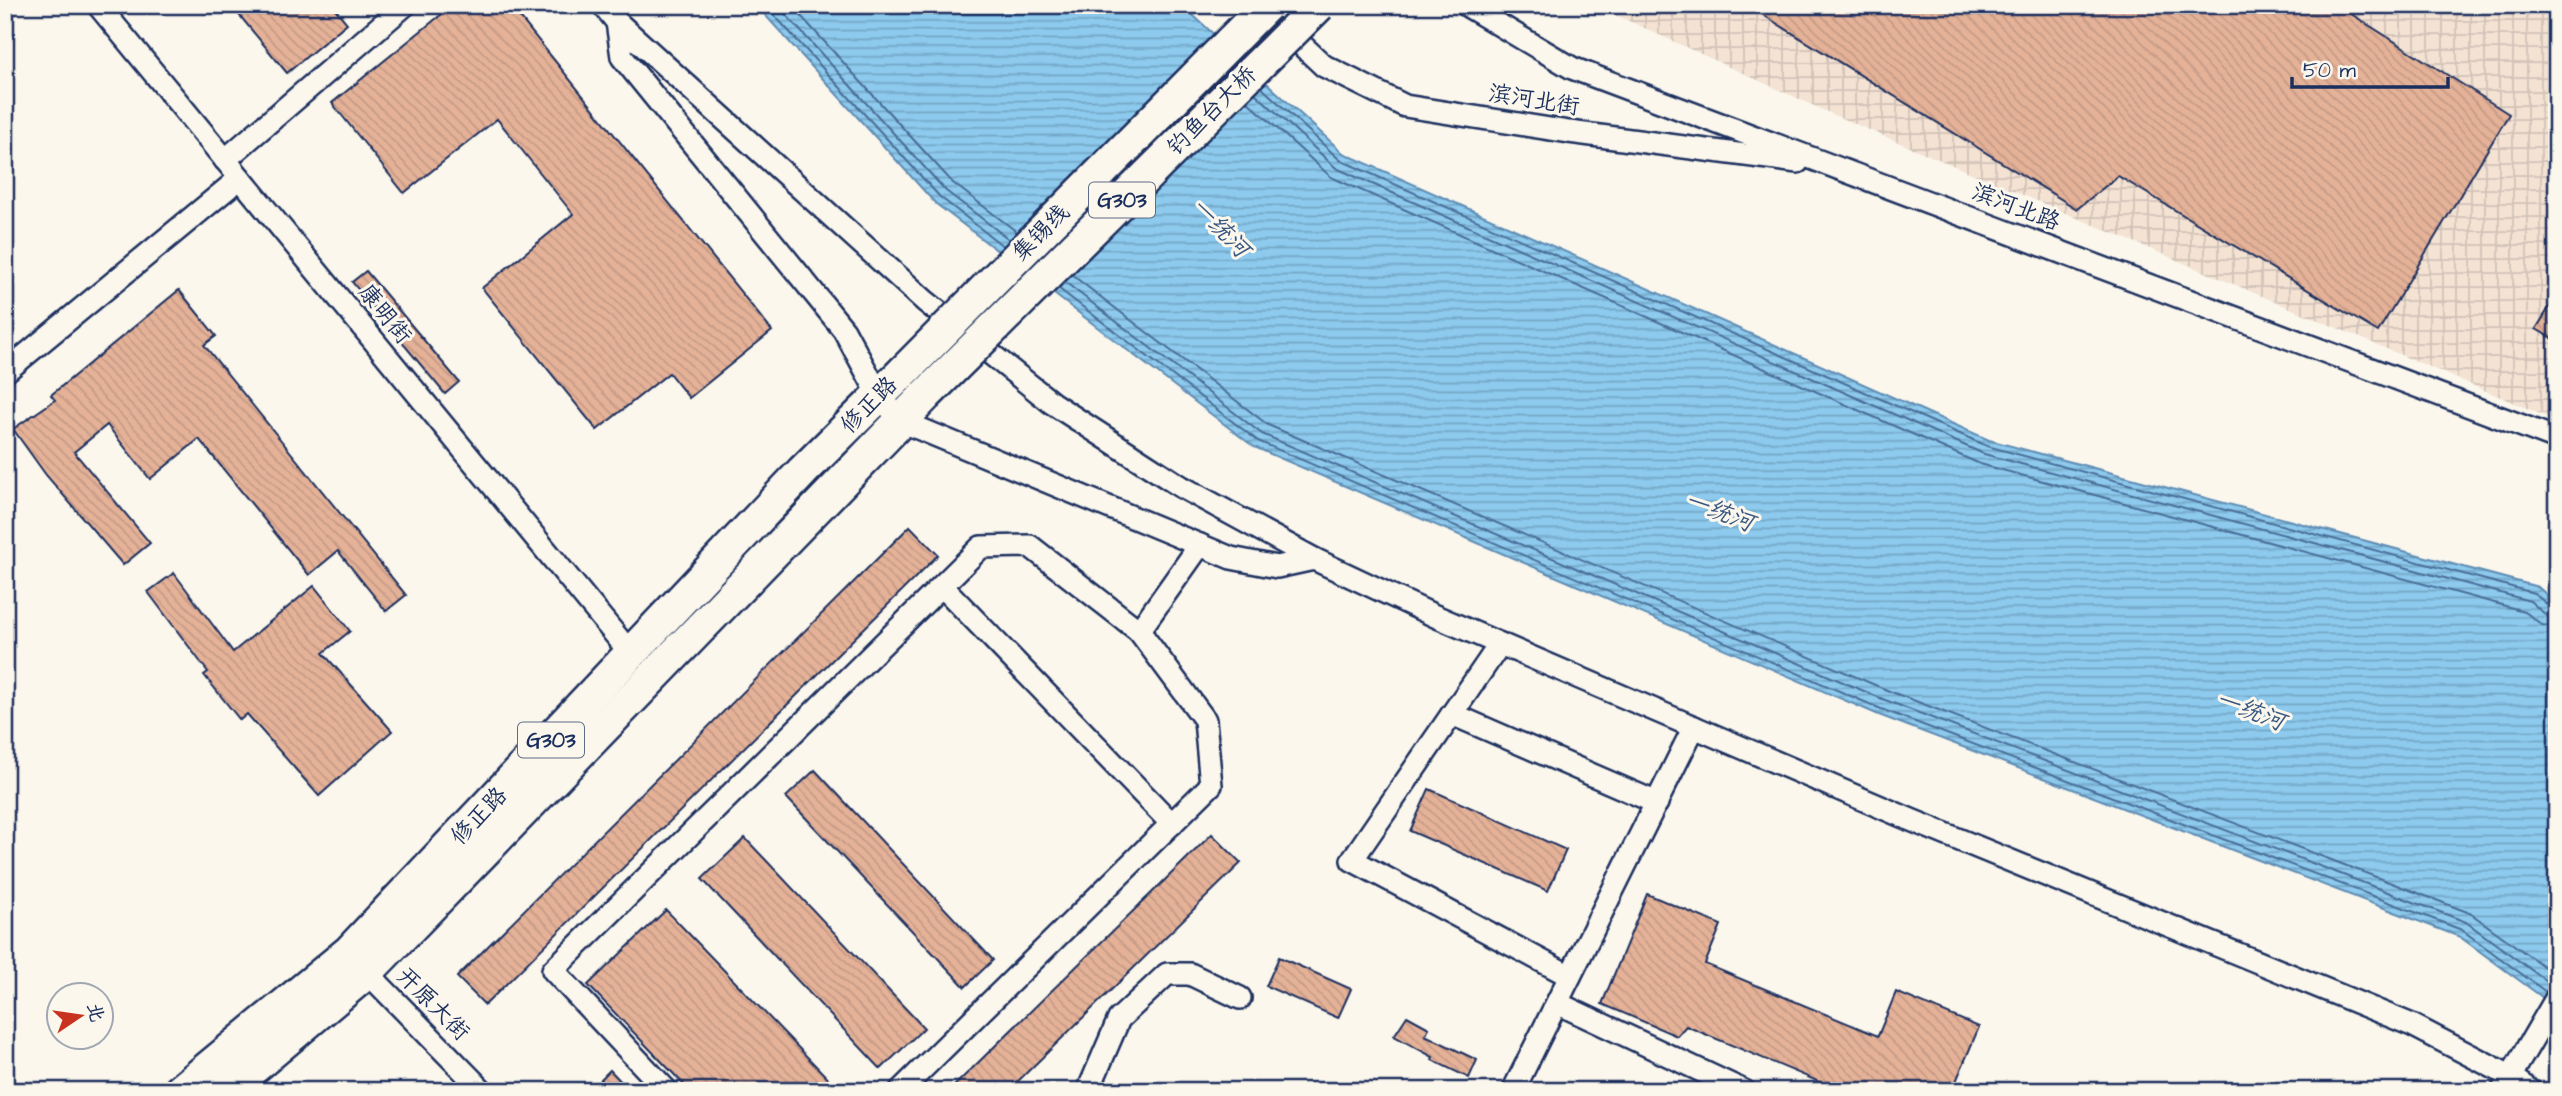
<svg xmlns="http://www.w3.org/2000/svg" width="2562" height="1096" viewBox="0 0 2562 1096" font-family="'Architects Daughter','LXGW WenKai TC',sans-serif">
<defs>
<pattern id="industrial-grid" width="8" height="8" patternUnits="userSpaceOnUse" patternTransform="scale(1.75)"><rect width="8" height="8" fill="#f4e2d3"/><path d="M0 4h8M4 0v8" fill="none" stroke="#d1c2b8"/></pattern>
<pattern id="water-rules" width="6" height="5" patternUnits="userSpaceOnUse" patternTransform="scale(1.75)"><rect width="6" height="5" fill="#8dcaed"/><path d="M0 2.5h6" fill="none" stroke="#72a4c3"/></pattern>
<pattern id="building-back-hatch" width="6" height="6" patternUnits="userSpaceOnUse" patternTransform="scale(1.75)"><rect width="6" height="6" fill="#e5b298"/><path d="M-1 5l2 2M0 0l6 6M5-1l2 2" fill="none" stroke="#c49985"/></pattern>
</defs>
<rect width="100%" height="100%" fill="#fbf7ec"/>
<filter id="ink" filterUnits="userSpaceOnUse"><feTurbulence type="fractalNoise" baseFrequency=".0143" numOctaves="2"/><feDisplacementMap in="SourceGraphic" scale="14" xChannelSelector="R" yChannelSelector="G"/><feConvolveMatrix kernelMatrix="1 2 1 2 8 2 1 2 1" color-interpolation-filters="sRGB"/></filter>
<g filter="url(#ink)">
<path fill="url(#industrial-grid)" d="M1594,5h963v416l-723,-306z"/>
<path fill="url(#water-rules)" stroke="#5f8cb4" stroke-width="2" d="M756,5h426l161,148 646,287 549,147 19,17v404l-97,-71 -581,-222 -625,-268 -319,-244z"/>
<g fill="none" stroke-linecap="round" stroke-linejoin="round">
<g stroke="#496d97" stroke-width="2">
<path d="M765,5l175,192 63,49"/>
<path d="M777,5l169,186 64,49"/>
<path d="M791,5l162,178 64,49"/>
<path d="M1261,87l79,73 647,286 547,147 16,14 7,1"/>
<path d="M1255,93l81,75 648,286 546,147 16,14 11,2"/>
<path d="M1247,101l84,76 649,287 544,147 18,14 15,3"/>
<path d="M1072,275l196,150 621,266 581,222 87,63"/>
<path d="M1065,282l197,152 623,266 581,222 87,64"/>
<path d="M1058,288l200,153 623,268 581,221 84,62"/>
</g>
</g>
<g fill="url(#building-back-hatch)" stroke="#1b2f5e" stroke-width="2">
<path d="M231,5h101l15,18 -60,50z"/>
<path d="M453,5h57l262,326 -83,67 -20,-25 -72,57 -115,-142 91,-74 -76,-95 -93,74 -72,-90z"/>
<path d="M1747,5h590l172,109 -131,218 -260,-156 -41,33z"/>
<path d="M366,271l93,111 -14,12 -93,-112z"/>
<path d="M179,290l37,46 -12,9 202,250 -20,16 -48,-60 -29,24 -110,-136 -49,40 -43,-54 -33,27 76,91 -27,22 -77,-90 -33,-46 42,-29 -4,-5z"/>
<path d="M2557,295v46l-21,-12z"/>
<path d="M910,526l28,29 -453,450 -28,-28z"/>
<path d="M174,573l59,79 81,-66 36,45 -27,22 69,78 -73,65 -72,-82 -7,6 -36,-45 4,-3 -60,-80z"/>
<path d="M815,770l178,190 -28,27 -179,-190z"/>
<path d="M1429,789l137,61 -18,41 -138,-60z"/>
<path d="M1212,834l29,29 -233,228h-59z"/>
<path d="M745,838l179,190 -43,41 -179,-190z"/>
<path d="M1647,894l74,31 -16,39 173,72 18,-44 83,35 -27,64h-111l-155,-65 -9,10 -75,-32z"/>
<path d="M666,910l174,181h-150l-102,-106z"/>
<path d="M1279,957l72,32 -13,29 -72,-32z"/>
<path d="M1407,1016l22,12 -4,7 52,25 -8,18 -37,-18 1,-3 -39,-21z"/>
<path d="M610,1070l20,21h-41z"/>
</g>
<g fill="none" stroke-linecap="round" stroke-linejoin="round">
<g stroke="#1b2f5e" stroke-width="26">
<g id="minor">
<path d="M98,5l534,650"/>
<path d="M603,5l14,17 308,279 127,102 128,83 134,73"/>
<path d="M1259,5l65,61 81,40 164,26 229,30"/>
<path d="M1466,5l106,63 985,371"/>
<path d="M617,22l5,35 222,273 35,65 22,26 330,137 46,9 37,-8 121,57 476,204 501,205 98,51 21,15"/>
<path d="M225,160l180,-155"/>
<path d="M5,372l235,-194"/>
<path d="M942,586l230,238"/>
<path d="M1500,644l-148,216 218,116"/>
<path d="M1452,714l205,89"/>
<path d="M359,964l124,127"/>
<path d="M1557,1003l187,88"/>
<path d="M667,1091l-114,-121 428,-423 49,-1 109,85 61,-86"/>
<path d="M900,1091l311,-306 -6,-65 -66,-89"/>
<path d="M1088,1091l31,-72 48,-45h23l50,24"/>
<path d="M1513,1091l181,-364"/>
<path d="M2502,1091l55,-94"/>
</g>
</g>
<g stroke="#1b2f5e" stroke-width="37">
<g id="highway">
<path d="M180,1091l170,-140 453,-480 101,-100"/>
<path d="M226,1091l140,-118 560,-578"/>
</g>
</g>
<use href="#minor" stroke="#fbf7ec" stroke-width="21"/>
<use href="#highway" stroke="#fbf7ec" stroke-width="32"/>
<g stroke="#1b2f5e" stroke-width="37" stroke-linecap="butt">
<g id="highway-bridge">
<path d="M904,371l363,-366"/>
<path d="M926,395l393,-390"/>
</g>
</g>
<use href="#highway-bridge" stroke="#fbf7ec" stroke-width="32"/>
</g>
</g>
<g text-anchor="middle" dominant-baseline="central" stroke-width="6" stroke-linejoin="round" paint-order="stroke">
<g fill="#fbf7ec" stroke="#5e6b89" stroke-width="2">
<rect x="1089" y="182.5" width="66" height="35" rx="5"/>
<rect x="518" y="722.5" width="66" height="35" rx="5"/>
</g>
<g font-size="21" font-weight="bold" fill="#1b2f5e">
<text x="1122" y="200">G303</text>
<text x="551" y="740">G303</text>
</g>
<g font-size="23" fill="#1b2f5e" stroke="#fbf7ec">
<text transform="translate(1534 100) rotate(9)">滨河北街</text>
<text transform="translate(1212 111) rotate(-45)">钓鱼台大桥</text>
<text transform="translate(2016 207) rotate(21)">滨河北路</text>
<text transform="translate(1041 233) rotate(-45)">集锡线</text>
<text transform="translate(385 314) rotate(51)">康明街</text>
<text transform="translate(869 405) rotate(-45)">修正路</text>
<text transform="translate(479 816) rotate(-46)">修正路</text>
<text transform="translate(433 1004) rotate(45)">开原大街</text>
</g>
<g font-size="24" font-style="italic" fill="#385682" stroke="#fbf7ec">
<text transform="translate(1220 228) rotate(46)">一统河</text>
<text transform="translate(1719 512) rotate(21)">一统河</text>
<text transform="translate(2250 711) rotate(21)">一统河</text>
</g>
</g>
<rect width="2562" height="1096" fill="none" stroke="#fbf7ec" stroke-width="28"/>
<rect x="14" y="14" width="2534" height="1068" fill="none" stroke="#1b2f5e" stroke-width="2.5" filter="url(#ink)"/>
<g transform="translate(80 1016) rotate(77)"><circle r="33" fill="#fbf7ec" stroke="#a1a7b3" stroke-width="2"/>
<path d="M0-5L12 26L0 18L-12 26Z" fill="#c8321e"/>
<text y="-10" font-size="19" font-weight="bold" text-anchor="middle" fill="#1b2f5e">北</text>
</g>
<path d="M2292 77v10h156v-10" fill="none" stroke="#1b2f5e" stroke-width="3.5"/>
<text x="2303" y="77" font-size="21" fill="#1b2f5e" stroke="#fbf7ec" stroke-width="5" paint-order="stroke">50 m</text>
</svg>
